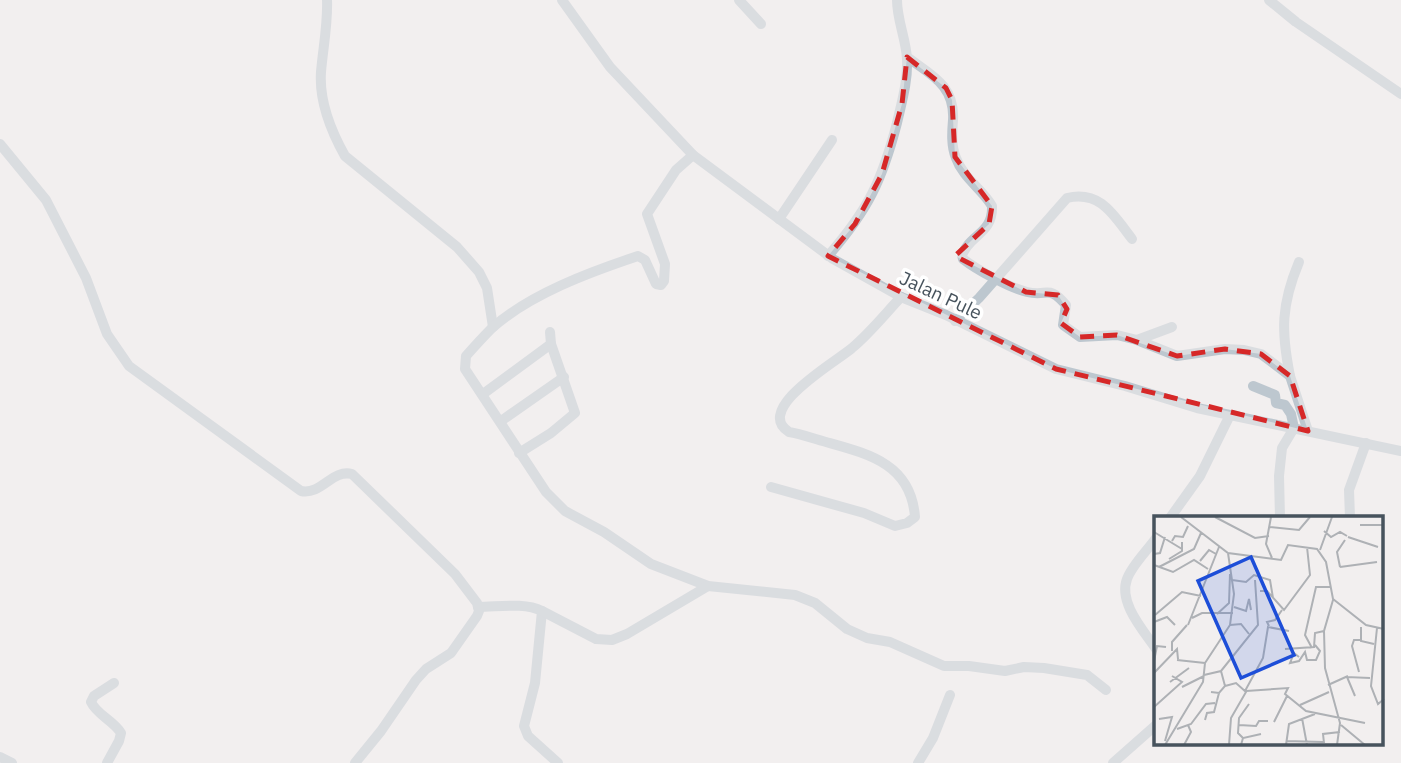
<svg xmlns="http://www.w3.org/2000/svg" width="1401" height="763" viewBox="0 0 1401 763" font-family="'IBM Plex Sans',sans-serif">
<rect width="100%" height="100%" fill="#f2efef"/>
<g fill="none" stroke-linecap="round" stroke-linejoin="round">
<g stroke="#bdc7cf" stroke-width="10">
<path d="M327,0c1,24 -4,48 -6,72 -2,29 10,59 24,84l112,91 22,25 8,16 6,39"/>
<path d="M562,0l48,67 83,88 140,104 68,38 45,18 110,54 69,17 72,22 204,43"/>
<path d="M739,0l22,24"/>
<path d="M1269,0l27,22 105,72"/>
<path d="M907,57c24,18 48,28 46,63 -1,12 -2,26 3,38 7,20 26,31 36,48 1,28 -22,28 -30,49l1,4c14,11 47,29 64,33 21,5 21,-8 39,13l-3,20 17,12 37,-2 20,5 40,16 48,-7 19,1 17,4 29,22 18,55"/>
<path d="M0,144l46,56 40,78 21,56 22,32 172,125c21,4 31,-22 51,-17l103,100 22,29 2,8 -2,5 -26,37 -25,16 -10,11 -35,51 -26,32"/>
<path d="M693,155l-17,15 -29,44 18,50 -1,17 -3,4 -5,-1 -11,-24 -7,-4c-48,16 -108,38 -146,72 -9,9 -18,19 -26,28l-1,13 81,123 19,19 39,21 47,32 57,22 87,9 20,8 32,26 20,9 23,4 54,24h25l36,5 19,-4 20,1 43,7 19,15"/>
<path d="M779,219l53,-79"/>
<path d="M828,256c40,-46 54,-75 69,-133 5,-22 11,-42 10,-64 -1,-20 -10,-39 -10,-59"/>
<path d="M955,321l24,-23 88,-100c34,-8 47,18 65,41"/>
<path d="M1137,340l35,-13"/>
<path d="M1290,376c-9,-45 -9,-71 9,-114"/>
<path d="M1253,386l22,9 1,8 9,2 6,9 3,14 -12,20 -3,28 1,42"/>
<path d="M483,394l68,-50"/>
<path d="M501,421l63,-44"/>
<path d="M519,453l32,-20 24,-20 -24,-69 -1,-12"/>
<path d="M771,487l93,26 31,13 12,-3 8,-6c-4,-53 -46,-63 -89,-75 -12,-3 -24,-8 -37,-10 -37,-23 50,-72 63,-84 18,-15 33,-34 49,-51"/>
<path d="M1170,518l30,-42 30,-61"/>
<path d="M1350,518l-1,-28 17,-47"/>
<path d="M1156,538c-9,13 -24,27 -29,41 -9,24 17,52 29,70"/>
<path d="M478,607c20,0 46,-5 64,4l-7,72 -11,43 4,10 30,27"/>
<path d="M542,611l54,28 16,1 15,-6 81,-48"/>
<path d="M0,757l12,6"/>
<path d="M107,763l12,-22 2,-8c-8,-13 -24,-18 -30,-31l3,-6 20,-13"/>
<path d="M918,763l15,-25 17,-43"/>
<path d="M1113,763l43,-38"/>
</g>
</g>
<path d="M0 0H1401V763H0ZM907,57l39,31 6,12 3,57 37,49 -3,18 -34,32 71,36 32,3 9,14 -6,14 19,14 37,-2 60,21 48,-7 36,5 29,22 18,55 -252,-62 -228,-113 27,-32 27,-50 20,-70z" fill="#f2efef" fill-opacity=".55" fill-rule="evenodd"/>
<path fill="none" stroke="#d62828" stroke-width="5" stroke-dasharray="14 9" stroke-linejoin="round" d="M907,57l39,31 6,12 3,57 37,49 -3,18 -34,32 71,36 32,3 9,14 -6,14 19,14 37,-2 60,21 48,-7 36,5 29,22 18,55 -252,-62 -228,-113 27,-32 27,-50 20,-70z"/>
<g text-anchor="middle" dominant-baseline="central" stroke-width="7" stroke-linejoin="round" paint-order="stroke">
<g font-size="19" fill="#47535d" stroke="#fff">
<text transform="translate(941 295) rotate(25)">Jalan Pule</text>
</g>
</g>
<g transform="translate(1154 516)">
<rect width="229" height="229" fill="#f2efef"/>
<path fill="none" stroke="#aeb1b5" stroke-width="2" d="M27,1l47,36 53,7 7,-15 29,4 9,13 7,37 33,26 18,4M61,1l40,21 14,-2M117,1l-5,27 6,14M206,9h24M115,11l30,3 11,-13M170,15l7,6 9,-5 7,4M0,16l28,17M194,21l30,10M18,25l3,-5 8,1 5,-11M166,34l12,-33M0,38l6,-1 5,-16M15,43l13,-8v-9M46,45l9,-11 7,4M0,49l19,7 21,-12 14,9M5,51l35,-18 7,-16M186,51l37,-5M186,51l-3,-15 8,-12M78,64l14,2 8,-7 16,5 3,18M106,75h7l17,19 26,-35 -3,-28M179,84l-9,31 1,37 15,55 -3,22M80,91l12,4 3,-12 2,11M63,98l12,-11 1,-29M1,99l27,-23 19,4M38,102l10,-5h31M0,106l13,-5 8,8M34,109l31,-78M76,109l11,-1 8,10M115,110l-2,-4 8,-2 7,-10M207,111v14l13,3M223,112l-6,58 7,18 6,-5M158,132l-7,-13 11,-48h15M131,133l29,-2 1,-14 9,-2M18,135v-9l15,-17M145,141l-5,-4 -4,10 9,-2 6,-9 2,8h9l4,-9 -5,-6M23,144l28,3M0,145l3,-15 9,1M205,156l-7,-26 2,-6h7M0,157l23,-24 1,10M50,159l17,-4 37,-46 -3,-45M16,166l19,-14M174,169l20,-9M71,170l11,-3 10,9 -15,26 -2,27M28,171l22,-11M91,175l18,-33 5,-31 21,4M92,175l42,-3 -3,6 21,17 59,12M57,176l8,1 6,-7 -4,-15M201,180l-8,-19 23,1M146,189l29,-13M0,191l28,-25 -10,-6M148,202l5,27M5,203l13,-2 -7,24M51,204l2,-7 7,-1 5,-19M120,206l13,-26M85,209l17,1 3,-5h9M187,209l24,20M23,213l14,-5 15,-20 9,-1M89,222l-5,-5 1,-15 10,-14M132,225l37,1M170,227l-1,-9 17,-2M11,229l38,-63 2,-19 25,-38 4,-31 -6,-41M30,229l7,-13 -3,-7M87,229l2,-7 18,-4M132,229l3,-21 26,-10"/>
<path fill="#1d4ed8" fill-opacity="0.15" stroke="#1d4ed8" stroke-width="3.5" d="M97,41l43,98 -53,23 -43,-97z"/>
<rect width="229" height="229" fill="none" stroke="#47535d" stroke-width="3.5"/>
</g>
</svg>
